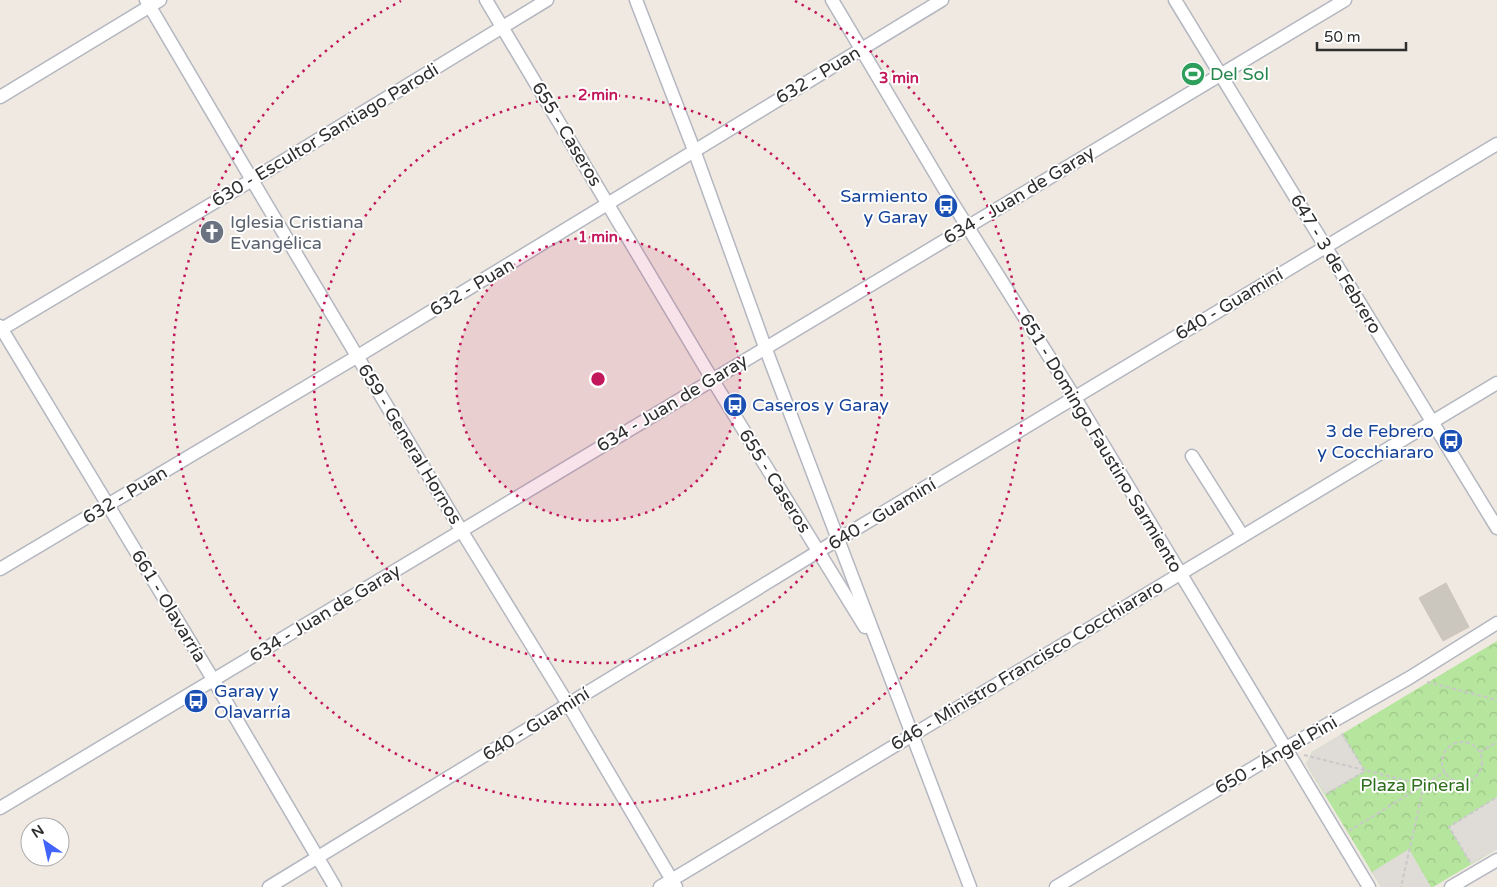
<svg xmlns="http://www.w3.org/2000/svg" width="1497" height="887" viewBox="0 0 1497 887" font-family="'Varela Round',sans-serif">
<defs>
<pattern id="park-crowns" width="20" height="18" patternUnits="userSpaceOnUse" patternTransform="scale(1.25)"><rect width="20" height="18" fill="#b6e59e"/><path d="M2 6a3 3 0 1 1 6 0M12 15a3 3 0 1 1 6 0" fill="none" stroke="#9dc588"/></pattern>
</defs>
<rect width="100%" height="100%" fill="#efe9e1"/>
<path fill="url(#park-crowns)" d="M1497,641v208l-64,38h-52l-75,-123 6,-12z"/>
<g fill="#dfdcd8">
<path d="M1342,734l23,37 -40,23 -19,-30 6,-12z"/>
<path d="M1497,797v52l-26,15 -22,-37z"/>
<path d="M1409,849l22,38h-50l-9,-15z"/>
</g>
<path fill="#cbc7bf" stroke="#cbc5ba" d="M1446,583l23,44 -26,14 -24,-43z"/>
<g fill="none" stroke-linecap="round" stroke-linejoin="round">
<g stroke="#b4b7c1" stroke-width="15">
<g id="minor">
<path d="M146,0l122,207 193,323 107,174 108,183"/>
<path d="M486,0l226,379 153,248"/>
<path d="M636,0l58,150 71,197 205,540"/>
<path d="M832,0l120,202 123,196 294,489"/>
<path d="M1175,0l322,528"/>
<path d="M0,97l160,-97"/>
<path d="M0,326l214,355 121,206"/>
<path d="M0,330l252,-150 295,-180"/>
<path d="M1192,456l50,79"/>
<path d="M0,569l358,-213 584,-356"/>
<path d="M0,808l1345,-808"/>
<path d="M269,887l550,-336 678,-407"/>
<path d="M660,887l837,-504"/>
<path d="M1056,887l230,-139 123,-70 88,-55"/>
<path d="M1451,887l46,-27"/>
</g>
</g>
<g stroke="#c9c9c9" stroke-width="2" stroke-dasharray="4 2.5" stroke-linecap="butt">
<path d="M1427,682l70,18"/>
<circle cx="1462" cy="762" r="20"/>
<path d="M1480,752l17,-10"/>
<path d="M1304,755l120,30 -23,102"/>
<path d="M1327,794l38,-23 -24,-39"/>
<path d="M1349,831l96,-59"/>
<path d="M1470,862l-21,-35 48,-30"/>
</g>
<use href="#minor" stroke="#fff" stroke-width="12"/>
</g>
<circle cx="598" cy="379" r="142" fill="#c2185b" fill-opacity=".12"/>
<g fill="none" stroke="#c2185b" stroke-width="2.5" stroke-dasharray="2.5 5">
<circle cx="598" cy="379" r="142"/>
<circle cx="598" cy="379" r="284"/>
<path d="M795 1A426 426 0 1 1 401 1"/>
</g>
<defs>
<g id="stadium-disc" transform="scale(1.25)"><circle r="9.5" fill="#2e9e5b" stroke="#fff"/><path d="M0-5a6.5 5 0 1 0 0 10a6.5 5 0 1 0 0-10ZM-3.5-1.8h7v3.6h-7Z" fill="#fff"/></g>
<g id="bus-disc" transform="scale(1.25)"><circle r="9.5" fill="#1a4fb4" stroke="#fff"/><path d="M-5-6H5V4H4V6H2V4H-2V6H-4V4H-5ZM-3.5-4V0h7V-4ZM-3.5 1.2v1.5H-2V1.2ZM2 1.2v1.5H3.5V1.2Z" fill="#fff"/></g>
<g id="church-disc" transform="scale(1.25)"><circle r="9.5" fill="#6b7280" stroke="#fff"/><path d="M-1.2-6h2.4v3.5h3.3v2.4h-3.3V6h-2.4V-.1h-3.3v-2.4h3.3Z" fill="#fff"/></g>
</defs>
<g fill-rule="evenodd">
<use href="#stadium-disc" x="1193" y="74"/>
<use href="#bus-disc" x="946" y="206"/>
<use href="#church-disc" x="212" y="232"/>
<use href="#bus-disc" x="735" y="405"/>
<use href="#bus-disc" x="1451" y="441"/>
<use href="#bus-disc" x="196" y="701"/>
</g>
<g text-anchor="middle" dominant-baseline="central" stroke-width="4" stroke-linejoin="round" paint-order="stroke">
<g font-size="18" fill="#27864d" stroke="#fff" text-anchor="start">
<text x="1210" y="74">Del Sol</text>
</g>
<g font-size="18" fill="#2e2e2e" stroke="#fff">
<text transform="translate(818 75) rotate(-31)">632 - Puan</text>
<text transform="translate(567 134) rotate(59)">655 - Caseros</text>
<text transform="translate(325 135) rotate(-31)">630 - Escultor Santiago Parodi</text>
<text transform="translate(1019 195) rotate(-31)">634 - Juan de Garay</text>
<text transform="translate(1336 264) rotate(59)">647 - 3 de Febrero</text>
<text transform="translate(472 287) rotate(-31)">632 - Puan</text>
<text transform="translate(1229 304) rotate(-31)">640 - Guaminí</text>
<text transform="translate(672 403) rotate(-31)">634 - Juan de Garay</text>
<text transform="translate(1101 443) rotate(59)">651 - Domingo Faustino Sarmiento</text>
<text transform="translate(410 444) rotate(59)">659 - General Hornos</text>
<text transform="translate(775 481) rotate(58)">655 - Caseros</text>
<text transform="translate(125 495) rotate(-31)">632 - Puan</text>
<text transform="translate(882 514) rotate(-31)">640 - Guaminí</text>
<text transform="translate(169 606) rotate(59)">661 - Olavarría</text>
<text transform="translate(325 613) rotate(-31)">634 - Juan de Garay</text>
<text transform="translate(1027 665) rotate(-31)">646 - Ministro Francisco Cocchiararo</text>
<text transform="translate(536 724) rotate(-32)">640 - Guaminí</text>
<text transform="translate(1276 755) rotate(-30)">650 - Ángel Pini</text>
</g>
<g font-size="18" fill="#164399" stroke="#fff" text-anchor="end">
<text x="928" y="196">Sarmiento<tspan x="928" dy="21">y Garay</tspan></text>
<text x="752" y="405" text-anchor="start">Caseros y Garay</text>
<text x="1434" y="431">3 de Febrero<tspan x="1434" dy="21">y Cocchiararo</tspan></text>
<text x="214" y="691" text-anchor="start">Garay y<tspan x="214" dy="21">Olavarría</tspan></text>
</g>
<g font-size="18" fill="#5b616d" stroke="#fff" text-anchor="start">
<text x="230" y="222">Iglesia Cristiana<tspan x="230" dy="21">Evangélica</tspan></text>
</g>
<g font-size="18" fill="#2c6e1b" stroke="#fff">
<text x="1415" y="785">Plaza Pineral</text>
</g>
</g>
<circle cx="598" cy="379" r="8" fill="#c2185b" stroke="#fff" stroke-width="2.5"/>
<g font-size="15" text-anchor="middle" font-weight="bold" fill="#c2185b" stroke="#fff" stroke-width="4" stroke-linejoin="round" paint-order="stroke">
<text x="899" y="83">3 min</text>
<text x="598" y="100">2 min</text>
<text x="598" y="242">1 min</text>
</g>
<g transform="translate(45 842) rotate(326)"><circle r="24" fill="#ffffff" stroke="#ababab"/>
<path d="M0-4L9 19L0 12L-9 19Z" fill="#4264fb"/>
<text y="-8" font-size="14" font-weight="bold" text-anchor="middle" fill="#2e2e2e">N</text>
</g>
<path d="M1317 42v8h89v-8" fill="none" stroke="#2e2e2e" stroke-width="2.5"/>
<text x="1324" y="42" font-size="15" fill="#2e2e2e" stroke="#ffffff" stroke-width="4" paint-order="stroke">50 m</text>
</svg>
